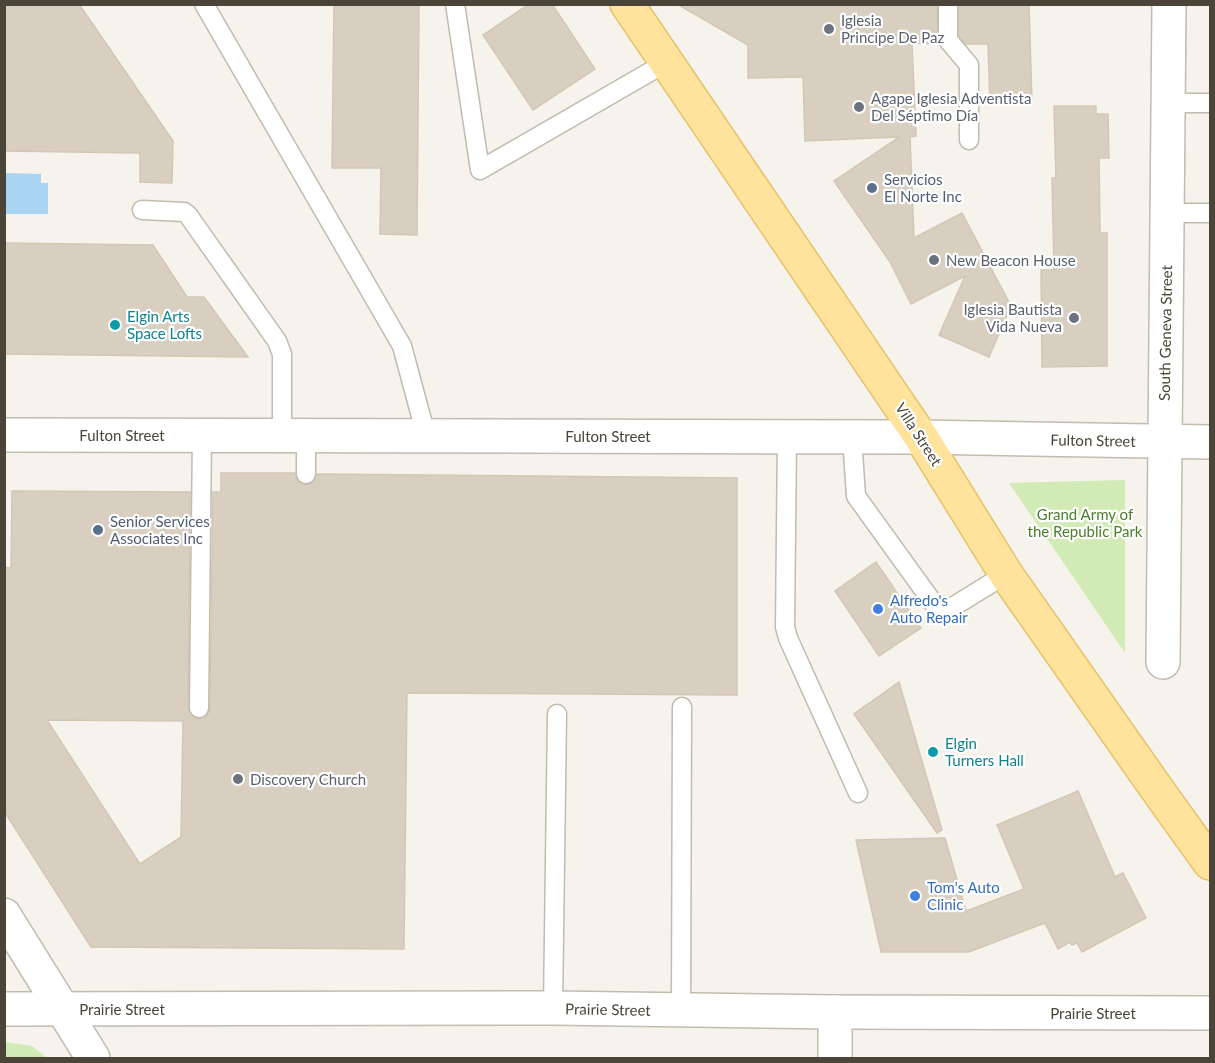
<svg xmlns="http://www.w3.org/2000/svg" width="1215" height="1063" viewBox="0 0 1215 1063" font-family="Lato,sans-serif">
<rect width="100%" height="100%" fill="#f6f3ec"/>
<g fill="#d2eab5">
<path d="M1125,480v173l-116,-170z"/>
<path d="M4,1042l28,4 15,12h-42z"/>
</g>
<path fill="#a9d4f2" d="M5,173l36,1v9h7v31h-43z"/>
<g fill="#d8cfc1" stroke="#d3c7b4" stroke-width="1.5" fill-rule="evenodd">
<path d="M4,4h75l94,137 -1,42 -32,-1v-29l-136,-2z"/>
<path d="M334,4h85l-2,231 -37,-1 1,-66h-49z"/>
<path d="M529,4h23l43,65 -62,41 -50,-75z"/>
<path d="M677,4h260l1,40 -26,-1 4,93 -6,1 4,101 48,-25 49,93 -22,51 -50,-22 26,-59 -54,28 -21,-42 -56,-81 65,-44 -94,4 -2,-64 -55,1v-33z"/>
<path d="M959,4h70l3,98 -42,1 -2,-59h-22l-7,-8z"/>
<path d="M1054,106h42v8h12l1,44h-10l1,75h7v133l-65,1 -1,-97h13l-2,-92h4z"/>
<path d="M4,243l149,2 34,52h17l44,60 -244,-3z"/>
<path d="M221,473h74l2,7 8,5 7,-2 5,-9 420,4v217l-330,-2 -3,256 -313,-2 -87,-136v-244l7,1 1,-77 178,1 -2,216 5,9 6,2 9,-5 2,-6 3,-216h8zM47,720l136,1 -2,116 -41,27z"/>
<path d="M876,562l45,66 -42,28 -44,-65z"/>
<path d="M899,682l43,148 -5,3 -83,-119z"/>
<path d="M1078,791l37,86 8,-4 23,45 -64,34 -5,-9 -5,2 -2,-3 -12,7 -13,-26 -76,29h-88l-25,-112 89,-2 21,73 58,-22 -27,-64z"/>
</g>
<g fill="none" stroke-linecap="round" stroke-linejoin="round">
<g stroke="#c2bbae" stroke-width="21">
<g id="service">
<path d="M204,4l198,342 24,89"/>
<path d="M455,4l25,166 187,-108"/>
<path d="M948,4v36l21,25v75"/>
<path d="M1168,103h42"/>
<path d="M142,210l42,2 4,3 89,126 5,13v81"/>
<path d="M1167,213h43"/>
<path d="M306,435v39"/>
<path d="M787,437l-2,190 3,11 70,155"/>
<path d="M852,437l4,59 80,111 15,1 55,-34"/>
<path d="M199,708l3,-273"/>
<path d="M553,1008l4,-294"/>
<path d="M681,1009l1,-302"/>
</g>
</g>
<g stroke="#c2bbae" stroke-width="36">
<g id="minor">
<path d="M4,435l917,2 289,5"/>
<path d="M1163,662l6,-658"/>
<path d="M4,915l89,143"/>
<path d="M4,1009l549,-1 282,4 375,1"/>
<path d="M835,1012v46"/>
</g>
</g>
<g stroke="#e6c16a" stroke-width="36">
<path id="primary" d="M627,4l294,433 85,137 153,218 51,71"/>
</g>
<use href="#service" stroke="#fff" stroke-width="18"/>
<use href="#minor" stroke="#fff" stroke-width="33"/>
<use href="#primary" stroke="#ffe39c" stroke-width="33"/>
</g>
<g fill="#6b7280" stroke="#fff" stroke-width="2">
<circle cx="829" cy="29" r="6"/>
<circle cx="859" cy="107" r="6"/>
<circle cx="934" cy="260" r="6"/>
<circle cx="1074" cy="318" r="6"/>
<circle cx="238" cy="779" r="6"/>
</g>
<g fill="#5c6f8a" stroke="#fff" stroke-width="2">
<circle cx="872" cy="188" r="6"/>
<circle cx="98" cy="530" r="6"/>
</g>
<g fill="#0f9aa8" stroke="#fff" stroke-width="2">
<circle cx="115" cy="325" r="6"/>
<circle cx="933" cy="752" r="6"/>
</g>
<g fill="#3f7fe0" stroke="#fff" stroke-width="2">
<circle cx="878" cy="609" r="6"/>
<circle cx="915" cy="896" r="6"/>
</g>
<g text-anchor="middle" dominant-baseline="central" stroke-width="4.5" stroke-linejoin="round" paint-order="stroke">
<g font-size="15" fill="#5b616d" stroke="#fff" text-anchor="start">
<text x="841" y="20">Iglesia<tspan x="841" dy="17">Principe De Paz</tspan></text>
<text x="871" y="98">Agape Iglesia Adventista<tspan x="871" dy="17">Del Séptimo Día</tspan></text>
<text x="946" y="260">New Beacon House</text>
<text x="1062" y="309" text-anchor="end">Iglesia Bautista<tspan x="1062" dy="17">Vida Nueva</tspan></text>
<text x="250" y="779">Discovery Church</text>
</g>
<g font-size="15" fill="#4e5e75" stroke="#fff" text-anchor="start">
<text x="884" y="179">Servicios<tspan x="884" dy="17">El Norte Inc</tspan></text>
<text x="110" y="521">Senior Services<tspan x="110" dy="17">Associates Inc</tspan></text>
</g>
<g font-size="15" fill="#0d838f" stroke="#fff" text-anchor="start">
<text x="127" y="316">Elgin Arts<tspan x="127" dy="17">Space Lofts</tspan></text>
<text x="945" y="743">Elgin<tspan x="945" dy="17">Turners Hall</tspan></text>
</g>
<g font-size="15" fill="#4b4439" stroke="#fff">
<text transform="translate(1165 333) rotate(-89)">South Geneva Street</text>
<text transform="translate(919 434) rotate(57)">Villa Street</text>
<text x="122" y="435">Fulton Street</text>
<text x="608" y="436">Fulton Street</text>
<text transform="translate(1093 440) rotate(1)">Fulton Street</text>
<text x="122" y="1009">Prairie Street</text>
<text transform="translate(608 1009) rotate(1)">Prairie Street</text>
<text x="1093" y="1013">Prairie Street</text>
</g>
<g font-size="15" fill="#4a7f2a" stroke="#fff">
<text x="1085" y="514">Grand Army of<tspan x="1085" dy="17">the Republic Park</tspan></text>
</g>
<g font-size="15" fill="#366cbe" stroke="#fff" text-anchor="start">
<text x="890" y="600">Alfredo's<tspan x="890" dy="17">Auto Repair</tspan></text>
<text x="927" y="887">Tom's Auto<tspan x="927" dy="17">Clinic</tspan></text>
</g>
</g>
<rect width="1215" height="1063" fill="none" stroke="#4b4439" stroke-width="12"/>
</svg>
